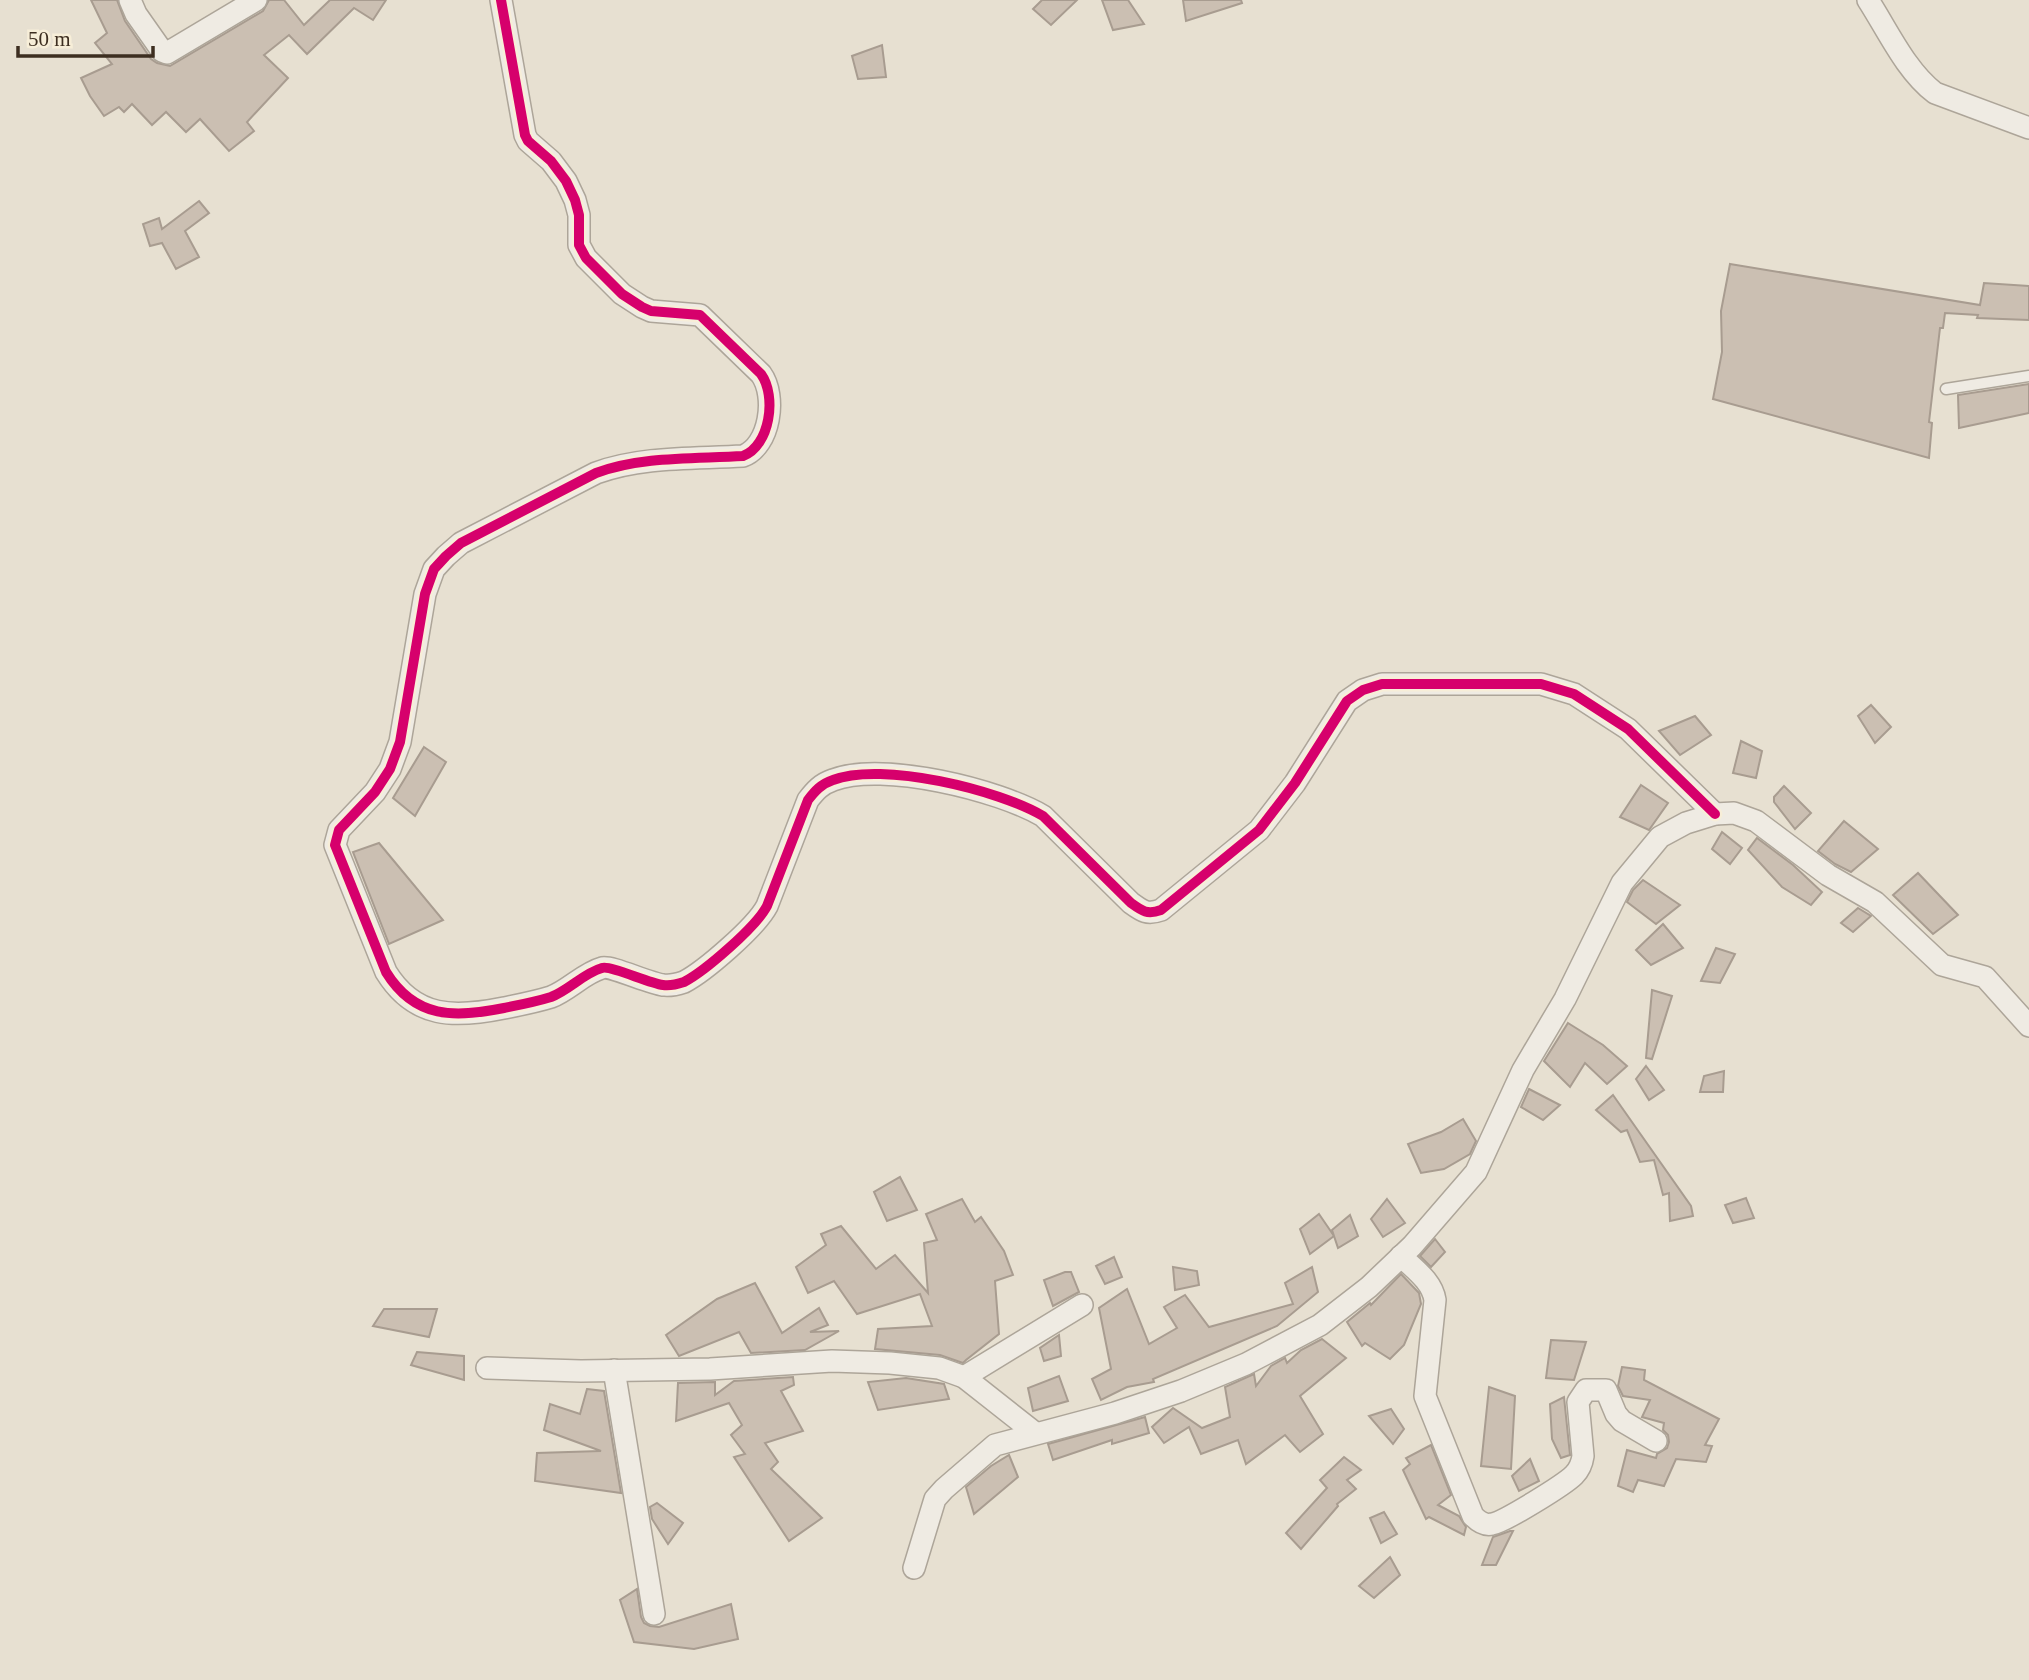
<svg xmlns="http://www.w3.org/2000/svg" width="2029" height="1680" viewBox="0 0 2029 1680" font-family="'Times New Roman',serif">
<rect width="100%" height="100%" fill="#e7e0d1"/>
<g fill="#cbbfb2" stroke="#a89c90" stroke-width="2">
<path d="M91,0h26l8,21 26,38 6,4 13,3 93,-55 6,-11h15l20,25 26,-25h56l-13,20 -19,-12 -47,46 -18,-19 -25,20 24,23 -41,44 7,9 -25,20 -29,-32 -14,13 -20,-20 -14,13 -20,-21 -8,8 -5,-5 -15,9 -14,-20 -9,-18 31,-14 -17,-21 12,-10z"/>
<path d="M1042,0h35l-26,25 -18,-16z"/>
<path d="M1102,0h26l16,24 -31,6z"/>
<path d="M1183,0h58l1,3 -56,18z"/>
<path d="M882,45l4,32 -28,2 -6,-23z"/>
<path d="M199,201l10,12 -24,18 14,26 -23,12 -14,-26 -12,3 -7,-22 16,-6 3,11z"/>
<path d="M1730,264l250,41 4,-22 45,3v34l-52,-2 1,-3 -33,-2 -2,15h-3l-11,94 3,1 -3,35 -216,-59 9,-47 -1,-41z"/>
<path d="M2029,384v29l-70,15 -1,-33z"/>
<path d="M1871,705l20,22 -16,16 -17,-27z"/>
<path d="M1695,716l16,19 -31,20 -21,-24z"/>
<path d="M1741,741l21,10 -6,27 -23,-5z"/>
<path d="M424,747l22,15 -31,54 -22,-18z"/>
<path d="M1641,785l27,18 -19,27 -29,-13z"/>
<path d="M1784,786l27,27 -16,16 -21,-27v-5z"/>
<path d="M1844,821l34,28 -27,23 -16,-8 -17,-13z"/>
<path d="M1722,832l20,16 -12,16 -18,-15z"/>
<path d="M1757,838l36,27 29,27 -11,13 -29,-18 -34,-37z"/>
<path d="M379,843l64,77 -54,24 -36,-92z"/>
<path d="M1918,873l40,42 -25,19 -40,-39z"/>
<path d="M1643,880l37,25 -24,19 -29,-22 6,-12z"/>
<path d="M1858,908l13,8 -18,16 -12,-9z"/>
<path d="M1663,924l20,24 -32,17 -15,-15z"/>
<path d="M1716,948l19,6 -15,29 -19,-2z"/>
<path d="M1652,990l20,6 -20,63 -6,-1z"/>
<path d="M1568,1023l35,22 24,21 -20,18 -22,-21 -15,24 -26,-26z"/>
<path d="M1646,1066l18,24 -15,10 -13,-21z"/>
<path d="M1724,1071l-1,21h-23l4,-16z"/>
<path d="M1529,1089l31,16 -17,15 -22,-13z"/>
<path d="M1613,1095l78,111 2,10 -23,5 -1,-28 -6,2 -9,-35 -14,2 -13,-32 -6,2 -25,-22z"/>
<path d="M1463,1119l13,22 -6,13 -26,15 -23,4 -13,-29 33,-12z"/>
<path d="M900,1177l17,33 -30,11 -13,-29z"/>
<path d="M1746,1198l8,20 -21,5 -8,-18z"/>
<path d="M962,1199l13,23 6,-5 23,34 9,24 -18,6 4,53 -33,26 -3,3 -23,-8 -65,-6 3,-20 54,-3 -12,-32 -63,20 -23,-33 -26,12 -12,-26 30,-22 -5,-11 20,-8 35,43 19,-14 33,38 -4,-50 13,-3 -11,-26z"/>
<path d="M1387,1199l18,24 -22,14 -12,-18z"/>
<path d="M1319,1214l15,22 -24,18 -10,-25z"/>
<path d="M1350,1215l8,21 -20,12 -6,-18z"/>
<path d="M1435,1239l10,13 -14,15 -11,-11z"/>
<path d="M1114,1257l8,20 -17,7 -9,-18z"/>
<path d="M1173,1267l24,4 2,14 -24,5z"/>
<path d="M1312,1267l6,25 -41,34 -124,53 1,3 -27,5 -26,13 -9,-21 19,-10 -12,-61 28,-19 22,55 28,-16 -13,-21 21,-12 24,32 84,-23 -8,-21z"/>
<path d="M1065,1272h6l8,20 -26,14 -9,-26z"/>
<path d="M1401,1274l18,19 2,11 -17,41 -14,14 -25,-16 -3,3 -15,-24 23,-19 1,2z"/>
<path d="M755,1283l27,50 37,-25 9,17 -18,7 29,-1 -34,19 -54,3 -12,-21 -60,24 -13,-21 51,-36z"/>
<path d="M384,1309h53l-8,28 -56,-11z"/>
<path d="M1059,1335l2,21 -17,5 -4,-13z"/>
<path d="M1322,1339l24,19 -46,38 23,38 -23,18 -15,-17 -39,29 -8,-24 -37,14 -12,-27 -25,16 -12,-16 21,-19 29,20 28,-11 -5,-30 29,-13 2,12 15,-20 14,-8 2,5 14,-13z"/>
<path d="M1551,1340l35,2 -12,38 -28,-2z"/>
<path d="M417,1352l47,4v24l-53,-15z"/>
<path d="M1622,1367l23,3 -1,10 75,39 -14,26 7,1 -6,16 -30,-3 -12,27 -26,-6 -5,12 -15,-6 9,-36 29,8 1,-4 10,-6 2,-6 -1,-7 -5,-5 1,-7 -22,-6 8,-17 -27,-4 -5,-10z"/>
<path d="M1059,1376l9,25 -35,10 -5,-23z"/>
<path d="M793,1377l1,8 -13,6 22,40 -38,12 13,19 -7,7 51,49 -33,23 -55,-84 11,-3 -14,-19 11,-10 -13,-22 -53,18 2,-38 37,-1v13l19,-14z"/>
<path d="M906,1378l38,6 5,15 -71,11 -10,-28z"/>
<path d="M1489,1387l26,9 -4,73 -30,-3z"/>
<path d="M587,1389l17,2 17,102 -86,-12 2,-28 64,-2 -57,-21 6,-26 30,10z"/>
<path d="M1564,1397l6,58 -9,3 -9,-19 -2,-35z"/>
<path d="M1391,1409l13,20 -11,15 -24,-28z"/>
<path d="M1145,1417l4,16 -37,11v-4l-59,20 -5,-16z"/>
<path d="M1431,1445l20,50 -13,10 21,11 7,11 -2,8 -35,-18 -3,2 -23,-49 7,-6 -4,-6z"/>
<path d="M1009,1455l9,22 -44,37 -8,-27 25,-21z"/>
<path d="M1344,1457l17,13 -14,10 9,9 -19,15 1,2 -37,43 -15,-16 41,-45 -7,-8z"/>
<path d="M1530,1459l9,22 -20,10 -7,-15z"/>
<path d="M657,1503l26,20 -15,21 -16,-25 -2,-12z"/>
<path d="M1384,1512l13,22 -16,9 -11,-25z"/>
<path d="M1510,1531h3l-17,34h-14l11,-28z"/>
<path d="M1390,1557l10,18 -26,23 -15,-12z"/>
<path d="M637,1589l4,28 3,6 6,3 9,1 72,-23 7,35 -44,10 -60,-7 -14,-42z"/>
</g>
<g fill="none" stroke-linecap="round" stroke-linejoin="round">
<g stroke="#ada599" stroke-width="13">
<path id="lane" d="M1946,389l83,-13"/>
</g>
<g stroke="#ada599" stroke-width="24">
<g id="street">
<path d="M130,0l6,14 26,37 5,2 89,-53"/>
<path d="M501,0l24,135 3,6 23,20 15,20 9,19 4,15v30l7,13 36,36 20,13 9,4 49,4 61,59c16,22 9,72 -18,82 -48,3 -101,0 -147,17l-135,70 -15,13 -12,13 -9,25 -25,148 -10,27 -15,23 -36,38 -4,15 51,127c29,47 69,46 118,36 15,-3 31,-6 47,-11 18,-7 33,-24 51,-29 8,-3 46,15 61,17 6,1 15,-1 21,-3 21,-11 72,-55 83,-76l41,-106c7,-9 13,-16 25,-20 49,-19 166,10 210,36l88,87c11,8 16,12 30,7l98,-80 36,-47 52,-82 16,-11 19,-6h159l33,10 54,35 87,85"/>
<path d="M1868,0c20,31 38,71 67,93l94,35"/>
<path d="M1401,1256c13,13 31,25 34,44l-10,96 48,120c5,5 11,10 19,8 12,-2 72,-39 82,-49 5,-5 8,-12 9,-19l-5,-54 8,-12h20l10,24 6,7 34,20"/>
<path d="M487,1368l94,3 129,-2 122,-8 58,2 49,5 25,9 71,56"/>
<path d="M614,1370l40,244"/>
<path d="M964,1377l118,-72"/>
<path d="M914,1568l21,-69 9,-10 51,-44 120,-32 66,-22 65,-27 74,-39 49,-38 43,-41 64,-74 47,-102 42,-71 57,-116 38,-46 26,-14 29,-9 19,-1 22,8 72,54 47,27 67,63 43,12 44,49"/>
</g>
</g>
<use href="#lane" stroke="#efebe3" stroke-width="10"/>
<use href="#street" stroke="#efebe3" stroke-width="21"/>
<g stroke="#f7eed8" stroke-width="15">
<path id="cycleway" d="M501,0l24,135 3,6 23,20 15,20 9,19 4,15v30l7,13 36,36 20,13 9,4 49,4 61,59c16,22 9,72 -18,82 -48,3 -101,0 -147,17l-135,70 -15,13 -12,13 -9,25 -25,148 -10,27 -15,23 -36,38 -4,15 51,127c29,47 69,46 118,36 15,-3 31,-6 47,-11 18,-7 33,-24 51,-29 8,-3 46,15 61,17 6,1 15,-1 21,-3 21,-11 72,-55 83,-76l41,-106c7,-9 13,-16 25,-20 49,-19 166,10 210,36l88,87c11,8 16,12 30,7l98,-80 36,-47 52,-82 16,-11 19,-6h159l33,10 54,35 87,85"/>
</g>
<use href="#cycleway" stroke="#d6006c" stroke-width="10"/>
</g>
<path d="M18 46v10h135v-10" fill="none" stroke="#3d2e20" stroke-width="3.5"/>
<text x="28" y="46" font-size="21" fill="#3d2e20" stroke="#f7eed8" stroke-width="5" paint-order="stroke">50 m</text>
</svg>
